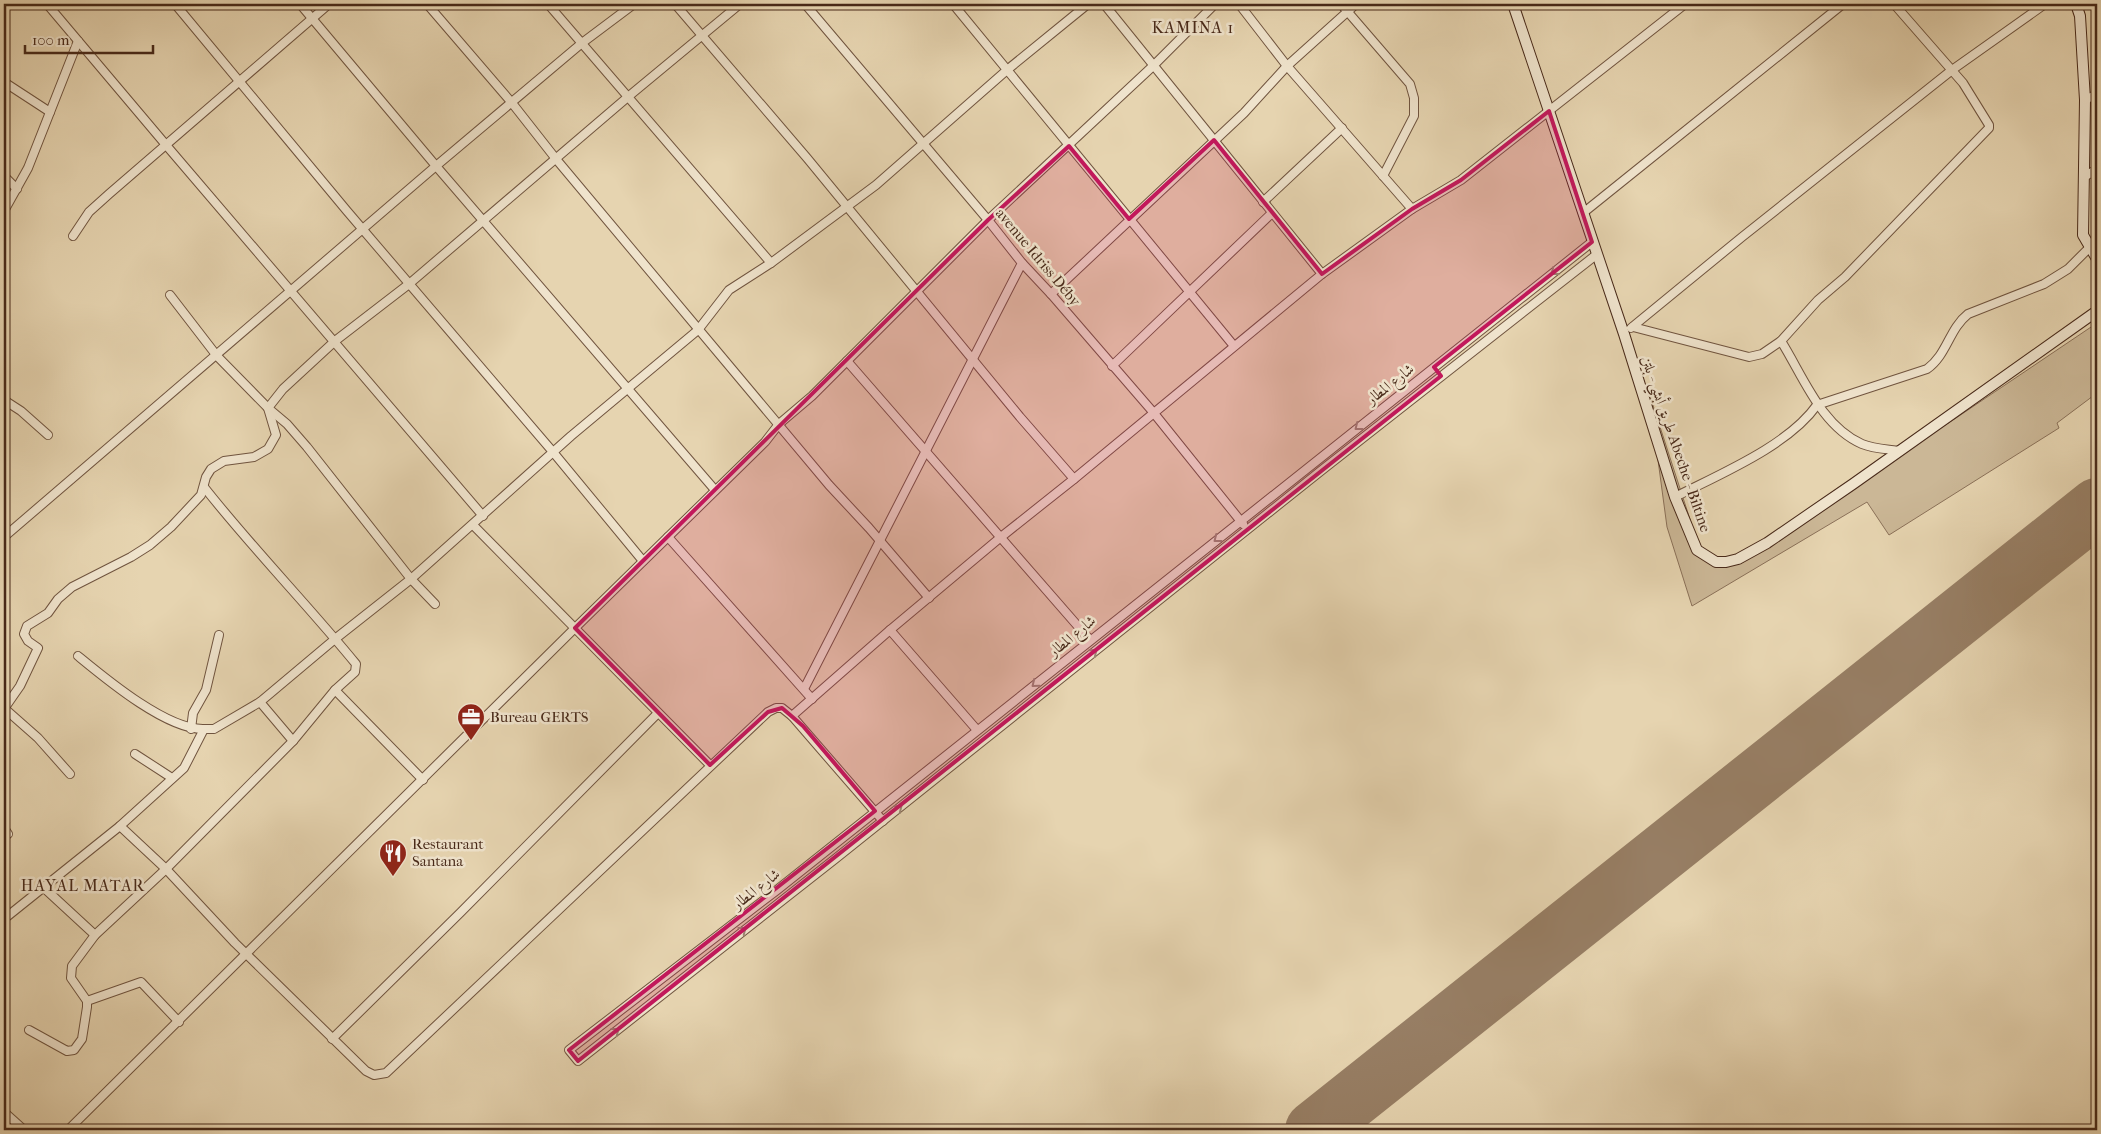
<svg xmlns="http://www.w3.org/2000/svg" width="2101" height="1134" viewBox="0 0 2101 1134" font-family="'IM FELL French Canon',Amiri,serif">
<rect width="100%" height="100%" fill="#e6d4b0"/>
<filter id="stains"><feTurbulence type="fractalNoise" baseFrequency=".004" numOctaves="4"/><feColorMatrix values="0 0 0 0 .2 0 0 0 0 .09 0 0 0 0 .02 0 0 0 .5 -.17"/></filter>
<radialGradient id="worn" r=".72"><stop offset=".6" stop-color="#630" stop-opacity="0"/><stop offset="1" stop-color="#630" stop-opacity=".3"/></radialGradient>
<path fill="#cbb796" stroke="#8a7058" d="M2097,323v70l-40,30 2,5 -170,107 -22,-33 -175,104 -25,-79 -18,-134 50,154 11,13 32,-4 214,-138z"/>
<g fill="none" stroke-linecap="round" stroke-linejoin="round">
<path stroke="#977e64" stroke-width="58" d="M1314,1130l783,-623"/>
<g stroke="#70543f" stroke-width="10">
<g id="street">
<path d="M47,4l119,141 317,371"/>
<path d="M175,4l172,207 206,241 90,109"/>
<path d="M300,4l136,162 279,324"/>
<path d="M427,4l85,99 44,56 273,326 40,43 60,70"/>
<path d="M548,4l223,259"/>
<path d="M675,4l132,154 213,259 54,62"/>
<path d="M805,4l183,216 34,43 29,31 102,118 90,112"/>
<path d="M953,4l281,342"/>
<path d="M1104,4l218,270"/>
<path d="M1239,4l48,62 125,143"/>
<path d="M1341,4l69,80 4,14v18l-31,60"/>
<path d="M4,82l46,30"/>
<path d="M2085,100l12,-6"/>
<path d="M4,176l13,13"/>
<path d="M2084,177l13,-8"/>
<path d="M1263,202l79,-74"/>
<path d="M4,211l24,-43 50,-127"/>
<path d="M1583,213l260,-209"/>
<path d="M73,236l16,-24 20,-18 220,-190"/>
<path d="M1592,242l-815,648 -208,160 9,11 257,-202 487,-389 274,-215"/>
<path d="M1051,294l193,-181 43,-47 69,-62"/>
<path d="M170,295l47,61 51,52 19,16 20,23 104,132 24,25"/>
<path d="M1633,327l116,30 13,-3 19,-13 37,-41 27,-23 144,-149v-3l-26,-42 -69,-79"/>
<path d="M1631,328l111,-91 210,-167 93,-66"/>
<path d="M1781,341c22,35 40,85 81,103 12,5 25,5 38,7"/>
<path d="M847,361l243,279"/>
<path d="M1112,366l160,-153"/>
<path d="M4,400l17,11 27,24"/>
<path d="M1675,497c45,-23 113,-51 142,-92l110,-36c20,-14 22,-40 41,-55l76,-30 24,-15 21,-21"/>
<path d="M473,525l237,240"/>
<path d="M4,537l432,-371 146,-123 52,-39"/>
<path d="M668,537l144,162"/>
<path d="M890,630l87,100"/>
<path d="M78,656c28,23 89,74 126,73"/>
<path d="M804,689l218,-426"/>
<path d="M335,690l88,90"/>
<path d="M260,702l33,39"/>
<path d="M4,708l34,30 32,36"/>
<path d="M4,709l16,-23 18,-38 -10,-7 -4,-7 3,-8 21,-13 10,-14 14,-12 59,-30 19,-12 21,-18 30,-32 5,-18 5,-8 13,-8 30,-4 14,-8 8,-14 -8,-27 15,-19 52,-48 74,-57 220,-188 111,-92"/>
<path d="M792,716l98,-86 111,-93 73,-58 248,-205 90,-65 49,-29 224,-176"/>
<path d="M191,729l2,-16 13,-23 13,-55"/>
<path d="M135,754l37,24"/>
<path d="M120,826l46,43 69,74 131,128 8,4 12,-2 382,-361 8,-4h6l10,8 91,105"/>
<path d="M4,828l4,6"/>
<path d="M43,887l52,48"/>
<path d="M4,919l116,-93 64,-58 20,-39h10l46,-27 75,-63 76,-60 160,-143 127,-106 31,-40 42,-27 105,-78 131,-115 81,-66"/>
<path d="M87,1001l54,-19 38,40"/>
<path d="M29,1030l38,21 7,-1 8,-11 5,-32v-6l-16,-23 1,-12 23,-31 71,-66 127,-128 42,-51 20,-18 1,-8c-49,-60 -104,-116 -152,-177"/>
<path d="M332,1039l128,-126 198,-200"/>
<path d="M4,1112l20,18"/>
<path d="M68,1130l507,-502 190,-186 14,-18 33,-28 176,-176 165,-154 62,-62"/>
</g>
</g>
<g stroke="#482919" stroke-width="12">
<g id="secondary">
<path d="M1513,4l111,330 51,163 22,53 19,12h10l12,-3 29,-16 86,-59 244,-173"/>
<path d="M2076,4l4,12 5,84 -2,135 14,24"/>
</g>
</g>
<use href="#street" stroke="#efe3cc" stroke-width="8"/>
<use href="#secondary" stroke="#efe3cc" stroke-width="10"/>
</g>
<defs><path id="oneway-chevron" d="M-2-3.5L2.5 0L-2 3.5" fill="none" stroke-width="1.6" stroke-linecap="round" stroke-linejoin="round" transform="scale(1.25)"/></defs>
<g stroke="#9c8672">
<use href="#oneway-chevron" transform="translate(1554 272) rotate(142)"/>
<use href="#oneway-chevron" transform="translate(1358 427) rotate(142)"/>
<use href="#oneway-chevron" transform="translate(1217 539) rotate(142)"/>
<use href="#oneway-chevron" transform="translate(1094 652) rotate(-39)"/>
<use href="#oneway-chevron" transform="translate(1035 684) rotate(141)"/>
<use href="#oneway-chevron" transform="translate(899 808) rotate(-39)"/>
<use href="#oneway-chevron" transform="translate(743 930) rotate(-38)"/>
<use href="#oneway-chevron" transform="translate(616 1031) rotate(-38)"/>
</g>
<path fill="#c2185b" fill-opacity="0.2" stroke="#c2185b" stroke-width="4" stroke-linejoin="round" d="M1549,111l43,131 -158,125 7,9 -863,685 -9,-11 306,-239 -72,-85 -21,-18 -14,4 -58,53 -135,-137 413,-408 81,-74 60,73 85,-79 108,134 90,-65 49,-29z"/>
<defs>
<g id="office-pin" transform="scale(1.4375)"><path d="M0 17L-7.5 6A9.5 9.5 0 1 1 7.5 6Z" fill="#8f2418" stroke="#efe3cc"/><path d="M-6-3h4V-5.5h4V-3h4V5H-6ZM-1-4.5V-3h2v-1.5ZM-6 0V1H6V0Z" fill="#fff"/></g>
<g id="restaurant-pin" transform="scale(1.4375)"><path d="M0 17L-7.5 6A9.5 9.5 0 1 1 7.5 6Z" fill="#8f2418" stroke="#efe3cc"/><path d="M-5-6h1v4h1v-4h1v4h1v-4h1v5L-1.5 .5V6h-2V.5L-5-1ZM5-6V6H3V1.5H1.5Q1.5-4 5-6Z" fill="#fff"/></g>
</defs>
<g fill-rule="evenodd">
<use href="#office-pin" x="471" y="717"/>
<use href="#restaurant-pin" x="393" y="853"/>
</g>
<g text-anchor="middle" dominant-baseline="central" stroke-width="5" stroke-linejoin="round" paint-order="stroke">
<g font-size="15" fill="#482919" stroke="#efe3cc">
<text transform="translate(1038 257) rotate(50)">avenue Idriss Déby</text>
<text transform="translate(1390 384) rotate(-38)">شارع المطار</text>
<text transform="translate(1676 444) rotate(71)">طريق أبشي - بلتن Abeche - Biltine</text>
<text transform="translate(1072 636) rotate(-39)">شارع المطار</text>
<text transform="translate(756 889) rotate(-38)">شارع المطار</text>
</g>
<g font-size="15" fill="#482919" stroke="#efe3cc" text-anchor="start">
<text x="490" y="717">Bureau GERTS</text>
<text x="412" y="844">Restaurant<tspan x="412" dy="17">Santana</tspan></text>
</g>
<g font-size="16" letter-spacing="1" fill="#482919" stroke="#efe3cc">
<text x="1193" y="27">KAMINA 1</text>
<text x="83" y="885">HAYAL MATAR</text>
</g>
</g>
<rect width="2101" height="1134" fill="none" stroke="#e6d4b0" stroke-width="20"/>
<rect x="5" y="5" width="2091" height="1124" fill="none" stroke="#482919" stroke-width="2.5"/>
<rect x="10" y="10" width="2081" height="1114" fill="none" stroke="#482919"/>
<path d="M25 45v8h128v-8" fill="none" stroke="#482919" stroke-width="2.5"/>
<text x="32" y="45" font-size="15" fill="#482919" stroke="#efe3cc" stroke-width="4" paint-order="stroke">100 m</text>
<rect width="100%" height="100%" filter="url(#stains)"/>
<rect width="100%" height="100%" fill="url(#worn)"/>
</svg>
